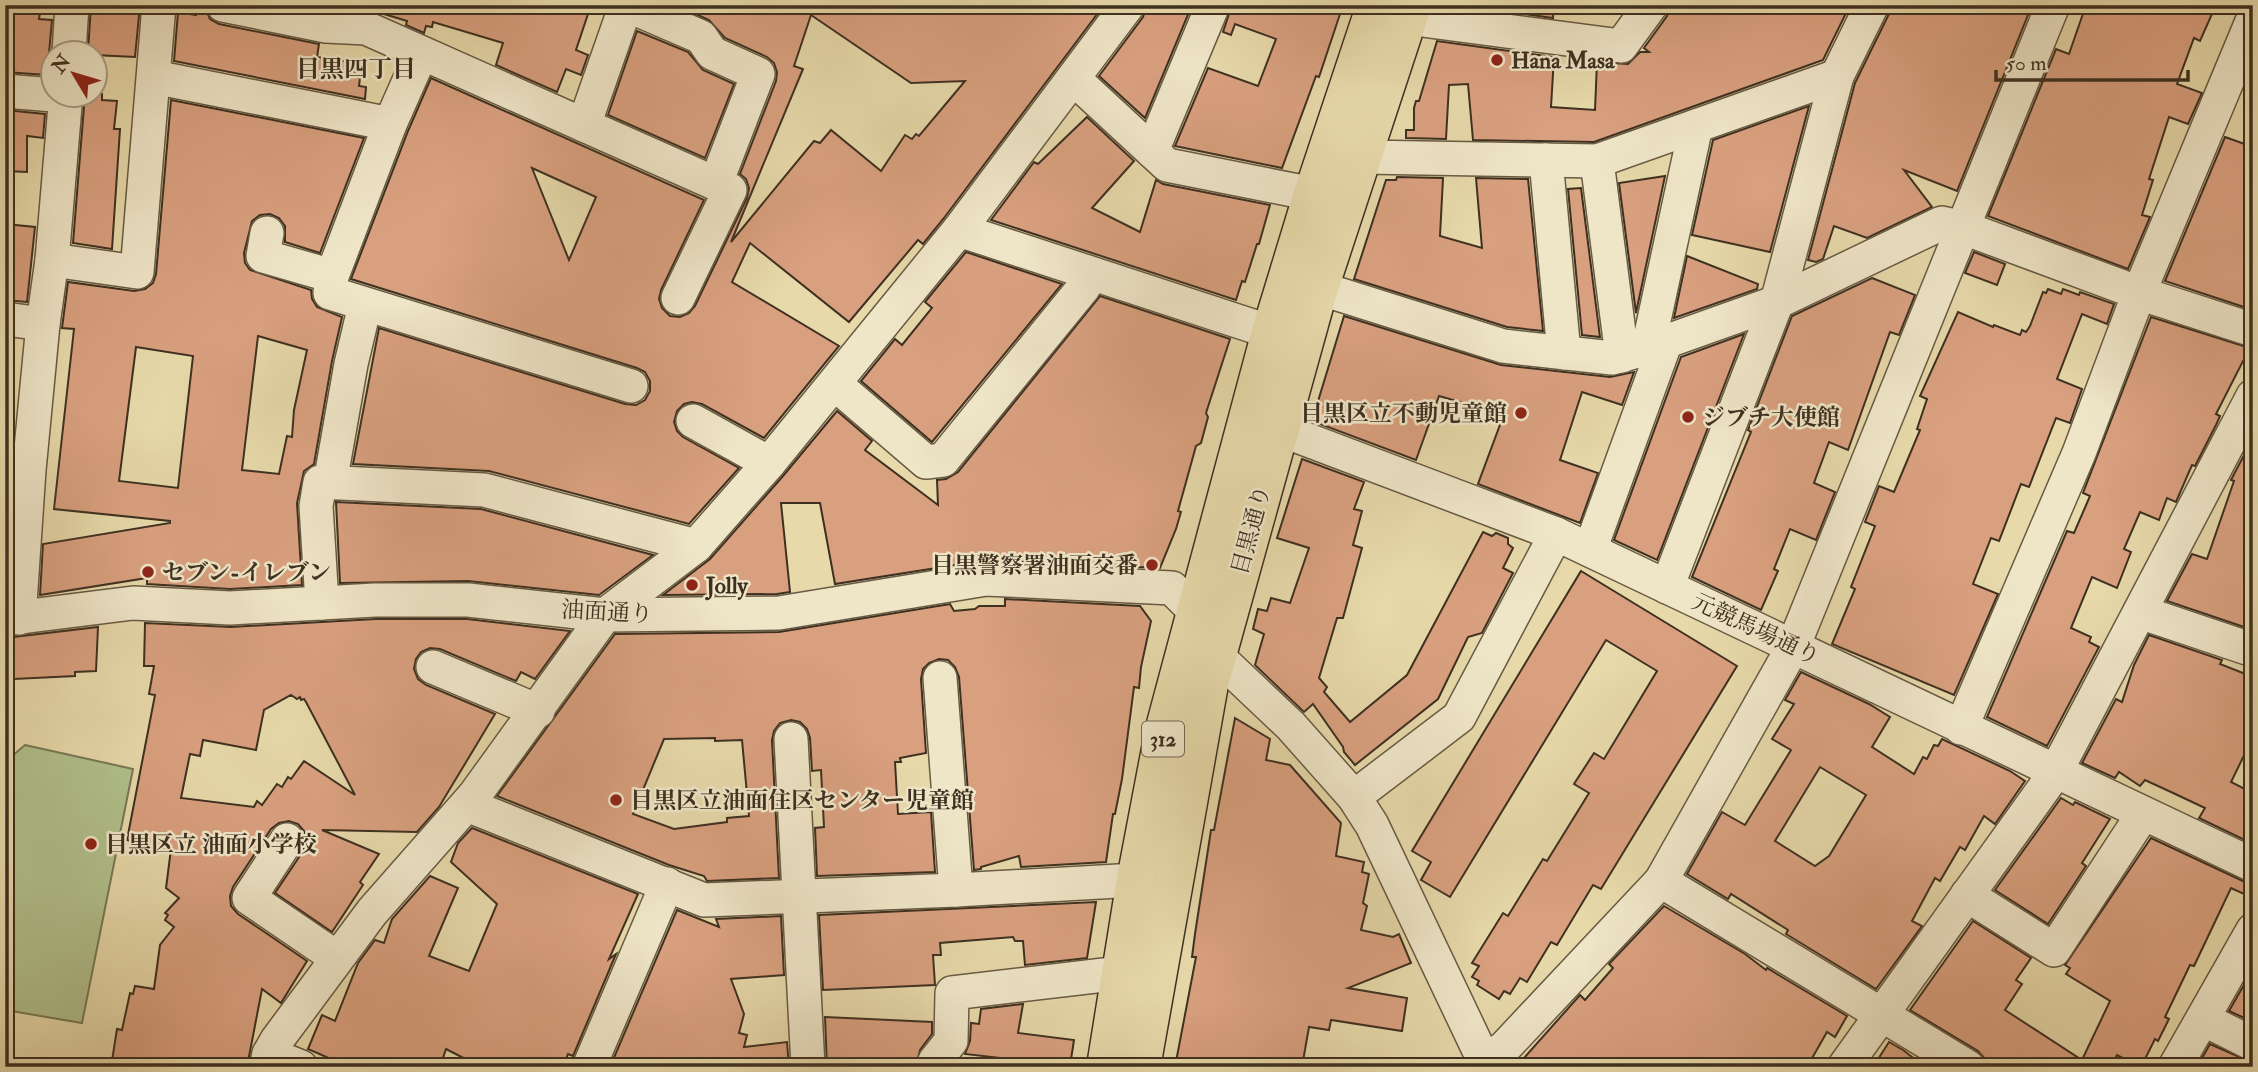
<svg xmlns="http://www.w3.org/2000/svg" width="2258" height="1072" viewBox="0 0 2258 1072" font-family="'IM FELL Double Pica','Noto Serif JP',serif">
<rect width="100%" height="100%" fill="#e7d9aa"/>
<filter id="stains"><feTurbulence type="fractalNoise" baseFrequency=".00286" numOctaves="4"/><feColorMatrix values="0 0 0 0 .2 0 0 0 0 .09 0 0 0 0 .02 0 0 0 .5 -.17"/></filter>
<radialGradient id="worn" r=".72"><stop offset=".6" stop-color="#630" stop-opacity="0"/><stop offset="1" stop-color="#630" stop-opacity=".3"/></radialGradient>
<path fill="#b1c08c" stroke="#787856" stroke-width="2" d="M25,745l108,24 -51,254 -77,-13v-248z"/>
<g fill="#d9a07f" stroke="#3e3021" stroke-width="2" fill-rule="evenodd">
<path d="M91,5h49l-5,52 -41,-2v-3h-6z"/>
<path d="M197,5h7l6,14 9,5 100,20 -2,13 40,6 -3,14 6,1 -1,8 7,1 -1,12 -191,-38 4,-49 18,3z"/>
<path d="M375,5h216l-15,45 12,5 -7,20 -15,-6 -9,23 -61,-27 7,-22 -70,-21 -1,5 -6,-1 -2,7 -18,-8 1,-4 -33,-10z"/>
<path d="M683,5h421l-160,213 -21,26 -5,-4 -69,82 -99,-79 -18,39 107,64 -75,92 -62,-34 -10,-2 -8,2 -7,7 -3,11 3,9 6,6 56,31 -50,56 -200,-53 -136,-7 26,-136 246,76 11,1 9,-5 5,-9v-10l-5,-9 -8,-4 -286,-89 57,-148 23,-53 273,122 -43,90 -2,9 3,9 8,8 10,1 9,-4 6,-7 52,-108 2,-10 -3,-9 -6,-5 36,-93 1,-9 -3,-9 -7,-6 -42,-19 -16,-18 -27,-12zM811,15l100,68 54,-2 -46,55 -3,-2 -4,5 -7,-4 -24,36 -50,-41 -11,13 -6,-2 -83,101 72,-173 -9,-3zM532,168l64,29 -27,63z"/>
<path d="M1147,5h45l-47,113 -46,-42 44,-59z"/>
<path d="M1232,5h111l-24,72 -3,-1 -34,92 -107,-22 33,-78 50,18 18,-47 -41,-15 -4,11 -8,-3z"/>
<path d="M1458,5h96l-1,13z"/>
<path d="M1670,5h180l-27,55 -229,82 -121,-2 -5,-56 -19,1 -3,54 -40,-1v-8h8v-22l2,-7h3l18,-60 117,16 -3,50 44,3 2,-48 31,2 12,-12h9l-5,-4 23,-32z"/>
<path d="M1891,5h141l-75,186 -53,-21 28,37 -65,31 -33,-12 -11,33 -7,3 -8,-2 47,-177 34,-69z"/>
<path d="M2086,5h130l-16,36 -6,-3 -17,46 25,9 -14,31 -19,-7 -20,62 4,1 -11,35 8,2 -22,52 -140,-53 68,-167 13,5z"/>
<path d="M5,11l35,2 -1,6 13,1 -5,55 -42,-3z"/>
<path d="M637,31l51,21 15,18 31,14 -29,74 -97,-43z"/>
<path d="M85,94h17v6l15,1 -3,28h6l-8,120 -39,-6z"/>
<path d="M171,100l193,38 -44,115 -35,-11v-16l-6,-8 -9,-4 -10,1 -8,6 -8,32 1,10 5,7 61,20 1,9 5,8 25,10 -10,44 -18,103 -10,7 -7,32 5,82 -72,4 -83,-5v-6l-107,17 3,-51 127,-21v-2l-116,-12 20,-180 -12,-1 6,-46 66,9 11,-2 8,-6 3,-9zM258,336l49,14 -13,60 -2,27 -5,-1 -8,38 -37,-4zM136,347l57,9 -15,132 -59,-7z"/>
<path d="M1809,106l-39,146 -78,-17 21,-95z"/>
<path d="M5,110l40,4 -2,24 -16,-2v36l-22,-1z"/>
<path d="M1087,117l47,44 -42,47 48,24 16,-52 7,4 107,21 -11,39h-2l-12,38 -3,-1 -6,19 -245,-80 43,-58 4,2z"/>
<path d="M2225,137l28,10v65l-9,20 9,3v75l-88,-29z"/>
<path d="M1665,176l-29,137 -17,-130z"/>
<path d="M1397,177l46,1 -3,58 42,12 -6,-70 52,1 15,152 -36,-4 -153,-48 32,-99h10z"/>
<path d="M1581,188l19,149 -18,-2 -14,-146z"/>
<path d="M5,224l30,3 -8,75 -22,-2z"/>
<path d="M966,252l96,32 -130,158 -71,-61 34,-42 7,6 30,-37 -7,-6z"/>
<path d="M1974,252l31,12 -8,21 -32,-12z"/>
<path d="M1687,256l71,28 -1,5 -83,29z"/>
<path d="M1872,278l43,17 -16,40 -9,-3 -42,118 -19,-8 -15,41 21,9 -19,48 -26,-11 -16,40 4,2 -17,39 -69,-33 59,-145 -3,-2 44,-114z"/>
<path d="M2048,289l13,5 2,-5 16,6 1,-3 34,12 -7,20 -25,-10 -25,65 25,10 -12,34 -14,-5 -27,69 -8,-3 -22,57 -8,-3 -18,46 25,10 -44,101 -122,-51 23,-55 -4,-2 24,-61 -10,-4 14,-36 15,6 26,-62 -3,-1 10,-30 -7,-3 38,-84 35,15 1,-2 26,10 2,-5 4,2 4,-6 13,-34 3,1z"/>
<path d="M1100,296l130,43 -24,74 2,4 -7,26 -5,3 -18,65 3,1 -5,17 -16,39 -173,-8 -152,24 -15,-81h-39l9,89 -13,2 -114,1 47,-36 73,-83 54,-65 35,30 -7,9 73,55 -1,-25 9,-1 12,-7z"/>
<path d="M1344,316l157,49 109,12 24,-5 -12,33 -40,-13 -22,68 38,13 -18,50 -102,-39 23,-62 -15,-6 2,-6 -49,-14 -23,64 -104,-39z"/>
<path d="M2151,317l102,32v2l-6,12 -4,-2 -27,53 4,2 -4,9 -21,41 -3,-1 -16,37 -9,-4 -8,22 -19,-8 -16,37 7,3 -14,36 -25,-11 -21,51 20,9 -2,5 10,5 -52,99 -60,-29 80,-186 7,2 16,-37 -7,-3z"/>
<path d="M1744,334l-87,226 -43,-20 67,-183z"/>
<path d="M2253,438v192l-86,-29 25,-47 15,5 27,-78 -3,-1z"/>
<path d="M1302,459l62,23 -10,27 8,2 -9,34 9,3 -19,70h-6l-18,60 8,9 -3,5 26,30 57,-47 76,-143 9,4 4,-3 12,5v6l5,4 -10,20 10,5 -31,60 -14,4 -30,62 -83,66 -11,-13 -1,-5 -30,-43 -9,8 -49,-47 9,-31 -11,-5 5,-20 9,2 4,-13 19,5 19,-55 -32,-10z"/>
<path d="M336,502l145,7 172,46 -54,40 -131,-14 -128,2z"/>
<path d="M1581,571l156,95 -136,223 -8,-4 -36,60 -6,-3 -24,40 -7,-4 -10,16 -6,-3 -5,8 -22,-14 2,-4 -7,-4 7,-11 -7,-3 31,-50 5,3 35,-57 4,2 42,-68 -15,-9 20,-31 10,6 53,-88 -51,-31 -156,257 -29,-17 10,-18 -19,-11z"/>
<path d="M1005,599l135,7 11,15 -10,46 -2,21 -5,-1 -12,92 -7,35h-2l-7,48 -85,5 -2,-11 -38,11v2l-7,1 -15,-193 -4,-10 -7,-7 -9,-1 -10,4 -6,6 -2,10 5,74 -26,5 1,4h-6l3,52 33,-2 4,60 -118,4 -2,-48 9,-1 -3,-57 -9,1 -2,-33 -3,-9 -7,-7 -9,-2 -11,3 -6,8 -2,9 7,138 -72,3 -3,-5 -35,-11 -172,-69 118,-162 164,-2 171,-28 4,7 21,-2 4,-3h26zM715,738v3l27,-1 7,76 -22,2v4l-53,7 -41,-15 31,-75z"/>
<path d="M376,619h91l103,12 -35,48 -14,-7 -5,9 -76,-32 -10,-1 -9,4 -5,7 -2,10 4,10 8,6 69,29 -56,93 -22,25 -95,-2 57,24 -19,28 3,3 -31,47 -57,-39 28,-42 3,-11 -2,-9 -6,-7 -9,-3 -10,2 -8,6 -38,58 -3,9 1,10 7,8 69,47 -26,42 -19,-14 -15,78h-136l6,-38 5,1 8,-37 3,1 2,-8 19,3 6,-44 14,-18 -9,-7 3,-5 -3,-2 14,-15 -13,-10 5,-39 -44,-9 28,-145 -6,-1 5,-28h-10l1,-43 86,4zM291,695l6,4 3,-2 1,3 3,-1 2,3 49,93 -51,-34 -13,18 -3,-2 -6,10 -5,-3 -15,21 -5,-4 -3,6 -73,-9 9,-44 10,2 3,-16 53,10 8,-40z"/>
<path d="M98,627l-2,44 -21,1v4l-61,3 -1,-12h-8v-29z"/>
<path d="M2149,635l73,25 -2,4 33,13v60l-22,45 22,11v51l-54,-26 6,-10 -34,-16 -26,-12 -5,6 -21,-14 -4,6 -33,-15 34,-64 6,3 12,-37z"/>
<path d="M1801,672l68,32 21,13 -18,30 42,27 9,-17 4,2 7,-14 4,1 4,-7 68,32 15,10 -30,43 -11,-8 -19,34 -5,-3 -20,34 -5,-3 -23,43 10,5 -46,63 -90,-55 2,-4 -57,-36 -3,5 -41,-25 35,-62 23,13 46,-75 -19,-11 22,-35 -9,-4zM1820,767l46,28 -37,61 -14,10 -40,-25z"/>
<path d="M1235,718l35,21 -4,21 24,5 51,58 -5,33 28,6 -2,10 7,2 -6,29 4,3 -6,24 32,7 6,-3 12,29 -63,25 59,10 -5,33 -71,-11 -2,10 -20,-3 -7,40h-127l21,-110h-4l3,-23 16,-104h3z"/>
<path d="M2061,798l12,7 2,-3 35,17 -28,44 4,3 -38,58 -53,-34z"/>
<path d="M472,828l166,66 -29,65 7,-5 -43,102 -5,-2 -5,13h-82l-35,-18 -6,18h-91l-41,-18 14,-34 13,6 23,-58 17,-23 9,3 8,-24 38,-43 28,12 -29,68 40,15 28,-67 -46,-42 7,-19z"/>
<path d="M2151,838l94,44 8,2v14l-22,-10 -37,78 -4,-1 -25,52 4,2 -11,22 -3,-2 -14,28 -24,-12 -6,12h-116l-9,-7 -8,-9 -68,-41 63,-89 58,37 -15,22 6,4 -17,26 77,50 28,-59 -44,-27 4,-6 -5,-3z"/>
<path d="M1096,902l-9,56 -62,7 -2,-24h-8l-2,-4 -73,6 1,12h-8l2,30 -112,5 -4,-75z"/>
<path d="M1664,906l81,48 21,16 1,-2 80,48 -12,21 -8,-5 -20,35h-291l64,-72 5,5 28,-32 -4,-4z"/>
<path d="M677,910l42,17 -3,-8 65,-3 3,59 -53,4 13,35 -5,19 8,2 -3,12 43,-5 2,25h-179z"/>
<path d="M2253,969v53l-24,-11z"/>
<path d="M1023,1004l-5,29 56,7 -4,26 -105,-12 5,-13 1,-18 8,1 2,-15z"/>
<path d="M825,1017l107,5v12l-12,16 -4,17h-89z"/>
<path d="M1889,1042l14,8 22,17h-52z"/>
<path d="M2210,1044l43,19v4h-56z"/>
</g>
<g fill="none" stroke-linecap="round" stroke-linejoin="round">
<g stroke="#685a43" stroke-width="36">
<g id="minor">
<path d="M223,5l103,21 40,2 364,162 -52,108"/>
<path d="M627,5l74,32 11,16 46,21 -42,109"/>
<path d="M1407,18l214,28 30,-41"/>
<path d="M69,52l3,-47"/>
<path d="M421,54l-31,70 -58,152 -2,17 301,93"/>
<path d="M154,77l236,47"/>
<path d="M1074,79l93,86 146,29"/>
<path d="M5,91l61,5"/>
<path d="M584,125l42,-120"/>
<path d="M1152,151l61,-146"/>
<path d="M1363,157l234,4 240,-85 35,-71"/>
<path d="M1546,160l18,193"/>
<path d="M1597,161l25,195"/>
<path d="M959,230l312,102"/>
<path d="M267,233l-4,23 69,20"/>
<path d="M52,260l85,12 22,-267"/>
<path d="M1319,288l184,58 109,12 36,-10 129,-46 165,-79 22,5 175,65 114,37"/>
<path d="M5,319l38,5"/>
<path d="M1648,348l48,-222"/>
<path d="M835,384l91,78 17,-2 141,-173 3,-15"/>
<path d="M1255,420l301,114 697,331"/>
<path d="M693,421l76,42"/>
<path d="M330,483l21,-119 14,-59"/>
<path d="M1590,550l76,-209"/>
<path d="M1667,587l110,-285 60,-226"/>
<path d="M322,603l-6,-97 4,-24 164,8 212,56"/>
<path d="M2140,612l113,38"/>
<path d="M19,618l10,-148 14,-146 9,-64 14,-166"/>
<path d="M5,619l128,-16 97,5 145,-8h93l137,15 174,-2 207,-34 186,9 25,25 20,43 74,70 63,71 18,28 115,242"/>
<path d="M433,667l105,44"/>
<path d="M940,678l16,212"/>
<path d="M1961,728l118,-275 60,-160 114,-274"/>
<path d="M791,739l17,328"/>
<path d="M1354,797l105,-80 97,-183"/>
<path d="M467,805l237,95 252,-10 180,-10"/>
<path d="M287,840l-38,58 88,60"/>
<path d="M1661,881l307,186"/>
<path d="M1967,895l87,55 89,-136"/>
<path d="M2203,1019l50,25"/>
<path d="M269,1054l32,13"/>
<path d="M1485,1063l20,-16 156,-166 132,-234 260,-642"/>
<path d="M266,1067l3,-13 8,-14 95,-128 102,-116 131,-181 91,-69 73,-83 190,-233 169,-225"/>
<path d="M589,1067l78,-183"/>
<path d="M935,1067v-6l16,-20 1,-48 169,-20"/>
<path d="M1844,1067l211,-294 198,-377"/>
<path d="M2175,1067l78,-137"/>
</g>
</g>
<g stroke="#3e3021" stroke-width="41">
<g id="major">
<path d="M1106,1067l30,-187 29,-152 106,-396 42,-138 63,-189"/>
<path d="M1141,1067l68,-383 110,-396 93,-283"/>
</g>
</g>
<use href="#minor" stroke="#efe6c8" stroke-width="33"/>
<use href="#major" stroke="#e7d9aa" stroke-width="38"/>
</g>
<g fill="#8f2418" stroke="#efe6c8" stroke-width="2.5">
<circle cx="1497" cy="60" r="7"/>
<circle cx="1521" cy="413" r="7"/>
<circle cx="1688" cy="417" r="7"/>
<circle cx="1152" cy="565" r="7"/>
<circle cx="148" cy="572" r="7"/>
<circle cx="692" cy="585" r="7"/>
<circle cx="616" cy="800" r="7"/>
<circle cx="91" cy="844" r="7"/>
</g>
<g text-anchor="middle" dominant-baseline="central" stroke-width="5" stroke-linejoin="round" paint-order="stroke">
<rect fill="#efe6c8" stroke="#736753" stroke-width="2" x="1142" y="721.5" width="42" height="35" rx="5"/>
<g font-size="21" font-weight="bold" fill="#3e3021">
<text x="1163" y="739">312</text>
</g>
<g font-size="23" font-weight="bold" fill="#3e3021" stroke="#efe6c8" text-anchor="start">
<text x="1511" y="60">Hana Masa</text>
<text x="1507" y="413" text-anchor="end">目黒区立不動児童館</text>
<text x="1702" y="417">ジブチ大使館</text>
<text x="1138" y="565" text-anchor="end">目黒警察署油面交番</text>
<text x="162" y="572">セブン-イレブン</text>
<text x="706" y="585">Jolly</text>
<text x="630" y="800">目黒区立油面住区センター児童館</text>
<text x="105" y="844">目黒区立 油面小学校</text>
</g>
<g font-size="23" fill="#3e3021" stroke="#efe6c8">
<text transform="translate(1251 530) rotate(-75)">目黒通り</text>
<text transform="translate(607 612) rotate(3)">油面通り</text>
<text transform="translate(1756 629) rotate(25)">元競馬場通り</text>
</g>
<g font-size="24" font-weight="bold" fill="#3e3021" stroke="#efe6c8">
<text x="356" y="69">目黒四丁目</text>
</g>
</g>
<rect width="2258" height="1072" fill="none" stroke="#e7d9aa" stroke-width="28"/>
<rect x="7" y="7" width="2244" height="1058" fill="none" stroke="#3e3021" stroke-width="3.5"/>
<rect x="14" y="14" width="2230" height="1044" fill="none" stroke="#3e3021" stroke-width="2"/>
<g transform="translate(74 74) rotate(308)"><circle r="33" fill="#efe6c8" stroke="#a89d85" stroke-width="2"/>
<path d="M0-5L12 26L0 18L-12 26Z" fill="#8f2418"/>
<text y="-10" font-size="19" font-weight="bold" text-anchor="middle" fill="#3e3021">N</text>
</g>
<path d="M1996 70v10h192v-10" fill="none" stroke="#3e3021" stroke-width="3.5"/>
<text x="2006" y="70" font-size="21" fill="#3e3021" stroke="#efe6c8" stroke-width="5" paint-order="stroke">50 m</text>
<rect width="100%" height="100%" filter="url(#stains)"/>
<rect width="100%" height="100%" fill="url(#worn)"/>
</svg>
